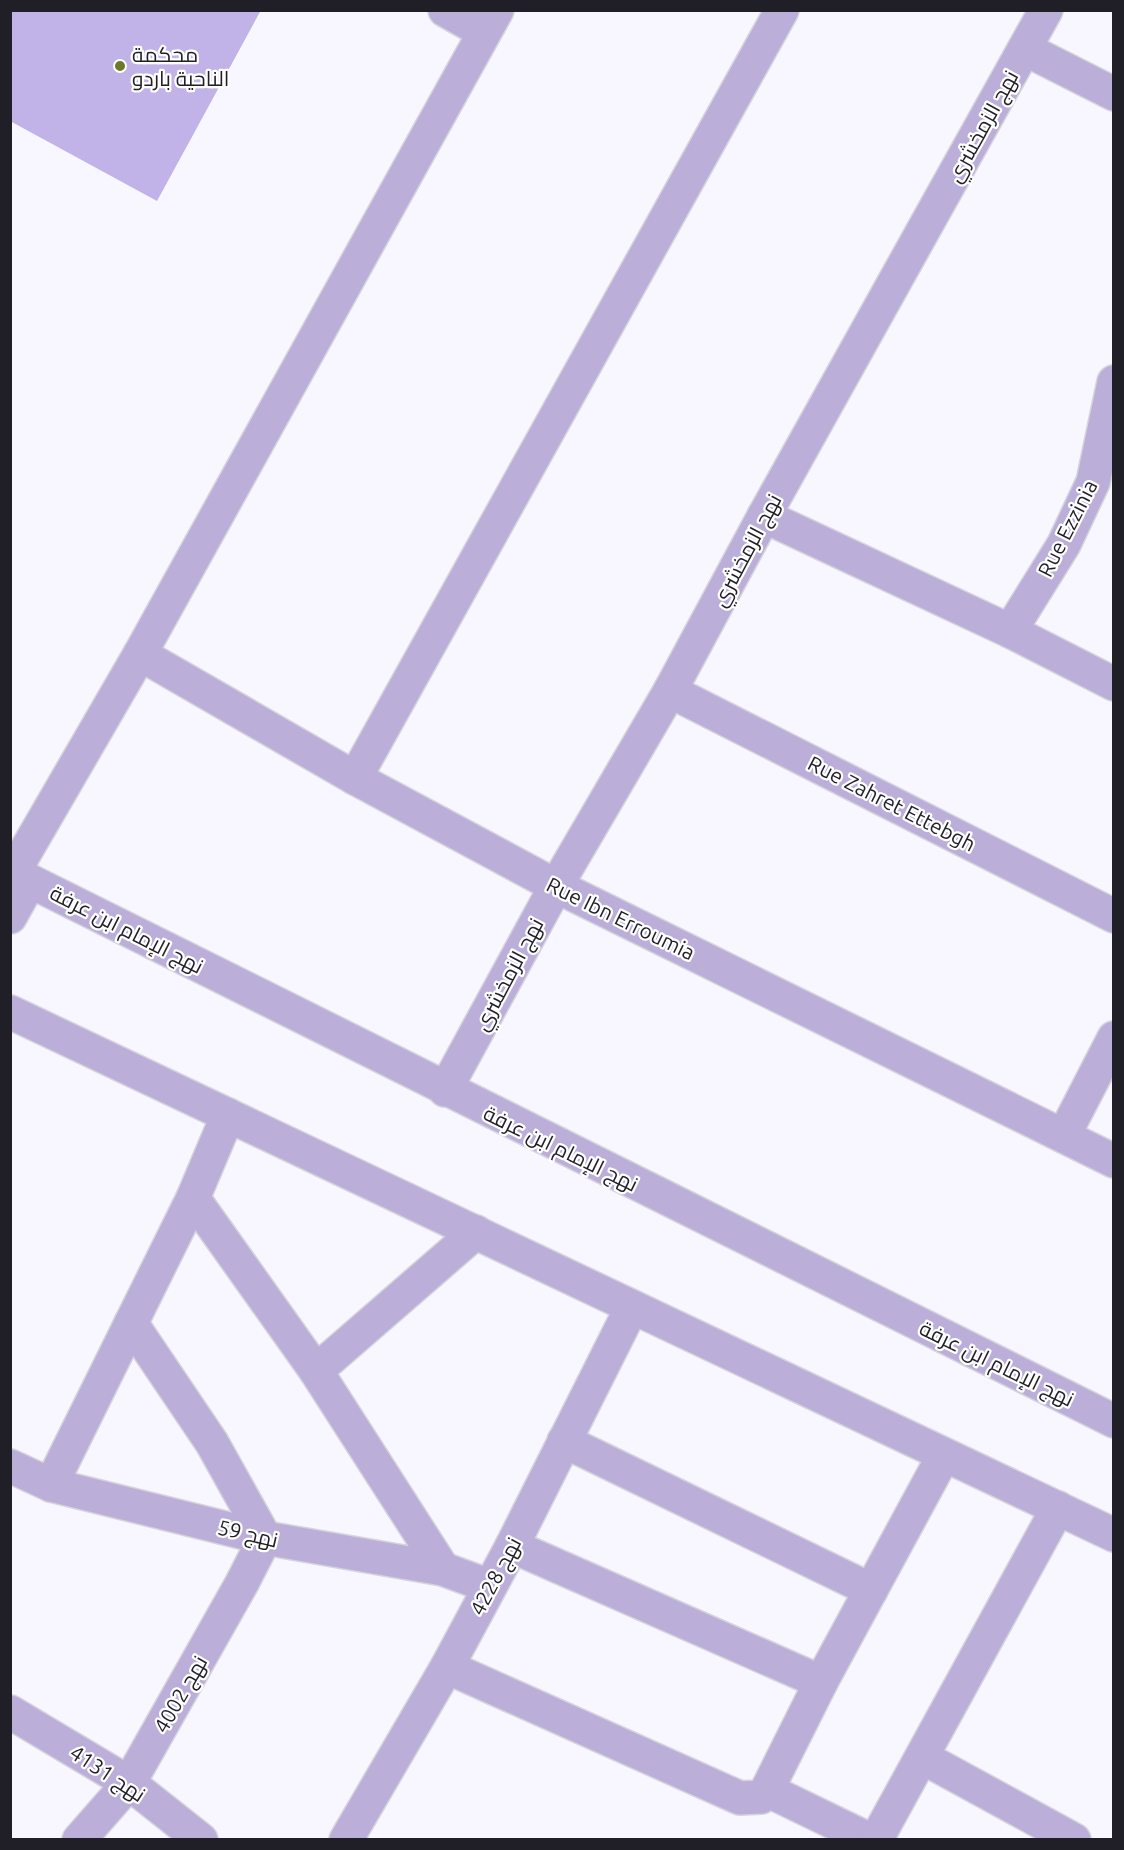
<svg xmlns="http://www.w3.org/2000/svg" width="1124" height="1850" viewBox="0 0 1124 1850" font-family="Ubuntu,Cairo,sans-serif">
<rect width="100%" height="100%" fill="#f8f6ff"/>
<path fill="#c1b2e7" d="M10,10h251l-104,191 -147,-80z"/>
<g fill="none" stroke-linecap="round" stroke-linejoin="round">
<g stroke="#d5d3dc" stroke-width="36">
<g id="minor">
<path d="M445,10l39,22"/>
<path d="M1025,49l89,45"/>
<path d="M764,516l246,115 104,53"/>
<path d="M1010,631l54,-87 29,-62 21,-100"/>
<path d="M140,654l215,124 201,108 558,275"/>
<path d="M670,691l444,225"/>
<path d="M355,778l427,-768"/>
<path d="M10,871l1104,550"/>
<path d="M13,873l127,-219 357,-644"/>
<path d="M10,917l20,-36"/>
<path d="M10,1012l1104,523"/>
<path d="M445,1090l111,-204 114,-195 94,-175 282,-506"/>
<path d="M1064,1135l50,-97"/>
<path d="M193,1198l123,173 127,198"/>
<path d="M316,1371l160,-139"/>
<path d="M564,1441l307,149"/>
<path d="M10,1466l41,19 214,53 178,31 46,17"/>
<path d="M51,1485l142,-287 35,-83"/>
<path d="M512,1546l309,136"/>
<path d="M447,1667l293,131 21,-1 6,-7 54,-108 123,-227"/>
<path d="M10,1712l119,71 72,57"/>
<path d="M922,1757l152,83"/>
<path d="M767,1790l103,50"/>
<path d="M79,1840l50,-57 113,-200 23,-45 -53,-95 -81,-120"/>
<path d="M346,1840l101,-173 65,-121 120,-239"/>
<path d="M876,1840l182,-332"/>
</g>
</g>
<use href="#minor" stroke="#bbaed9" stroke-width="33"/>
</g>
<circle fill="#6c7926" stroke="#fff" stroke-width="2" cx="120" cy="66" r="6"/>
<g text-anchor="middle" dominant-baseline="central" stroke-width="4.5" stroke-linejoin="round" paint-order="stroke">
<g font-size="21" fill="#201e26" stroke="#fff" text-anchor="start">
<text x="132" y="54">محكمة<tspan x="132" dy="24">الناحية باردو</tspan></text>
</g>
<g font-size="21" fill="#201e26" stroke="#fff">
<text transform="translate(982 126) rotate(-61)">نهج الزمخشري</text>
<text transform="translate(1067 528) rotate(-63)">Rue Ezzinia</text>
<text transform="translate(746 550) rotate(-62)">نهج الزمخشري</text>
<text transform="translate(892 803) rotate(27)">Rue Zahret Ettebgh</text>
<text transform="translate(621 918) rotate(26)">Rue Ibn Erroumia</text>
<text transform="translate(127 929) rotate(27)">نهج الإمام ابن عرفة</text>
<text transform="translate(508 974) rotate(-62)">نهج الزمخشري</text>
<text transform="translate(561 1148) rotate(26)">نهج الإمام ابن عرفة</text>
<text transform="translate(997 1363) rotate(26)">نهج الإمام ابن عرفة</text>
<text transform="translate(248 1533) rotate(13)">نهج 59</text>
<text transform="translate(495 1576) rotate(-62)">نهج 4228</text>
<text transform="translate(180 1694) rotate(-60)">نهج 4002</text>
<text transform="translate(108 1773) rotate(33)">نهج 4131</text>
</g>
</g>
<rect width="1124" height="1850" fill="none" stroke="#201e26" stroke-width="24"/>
</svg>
